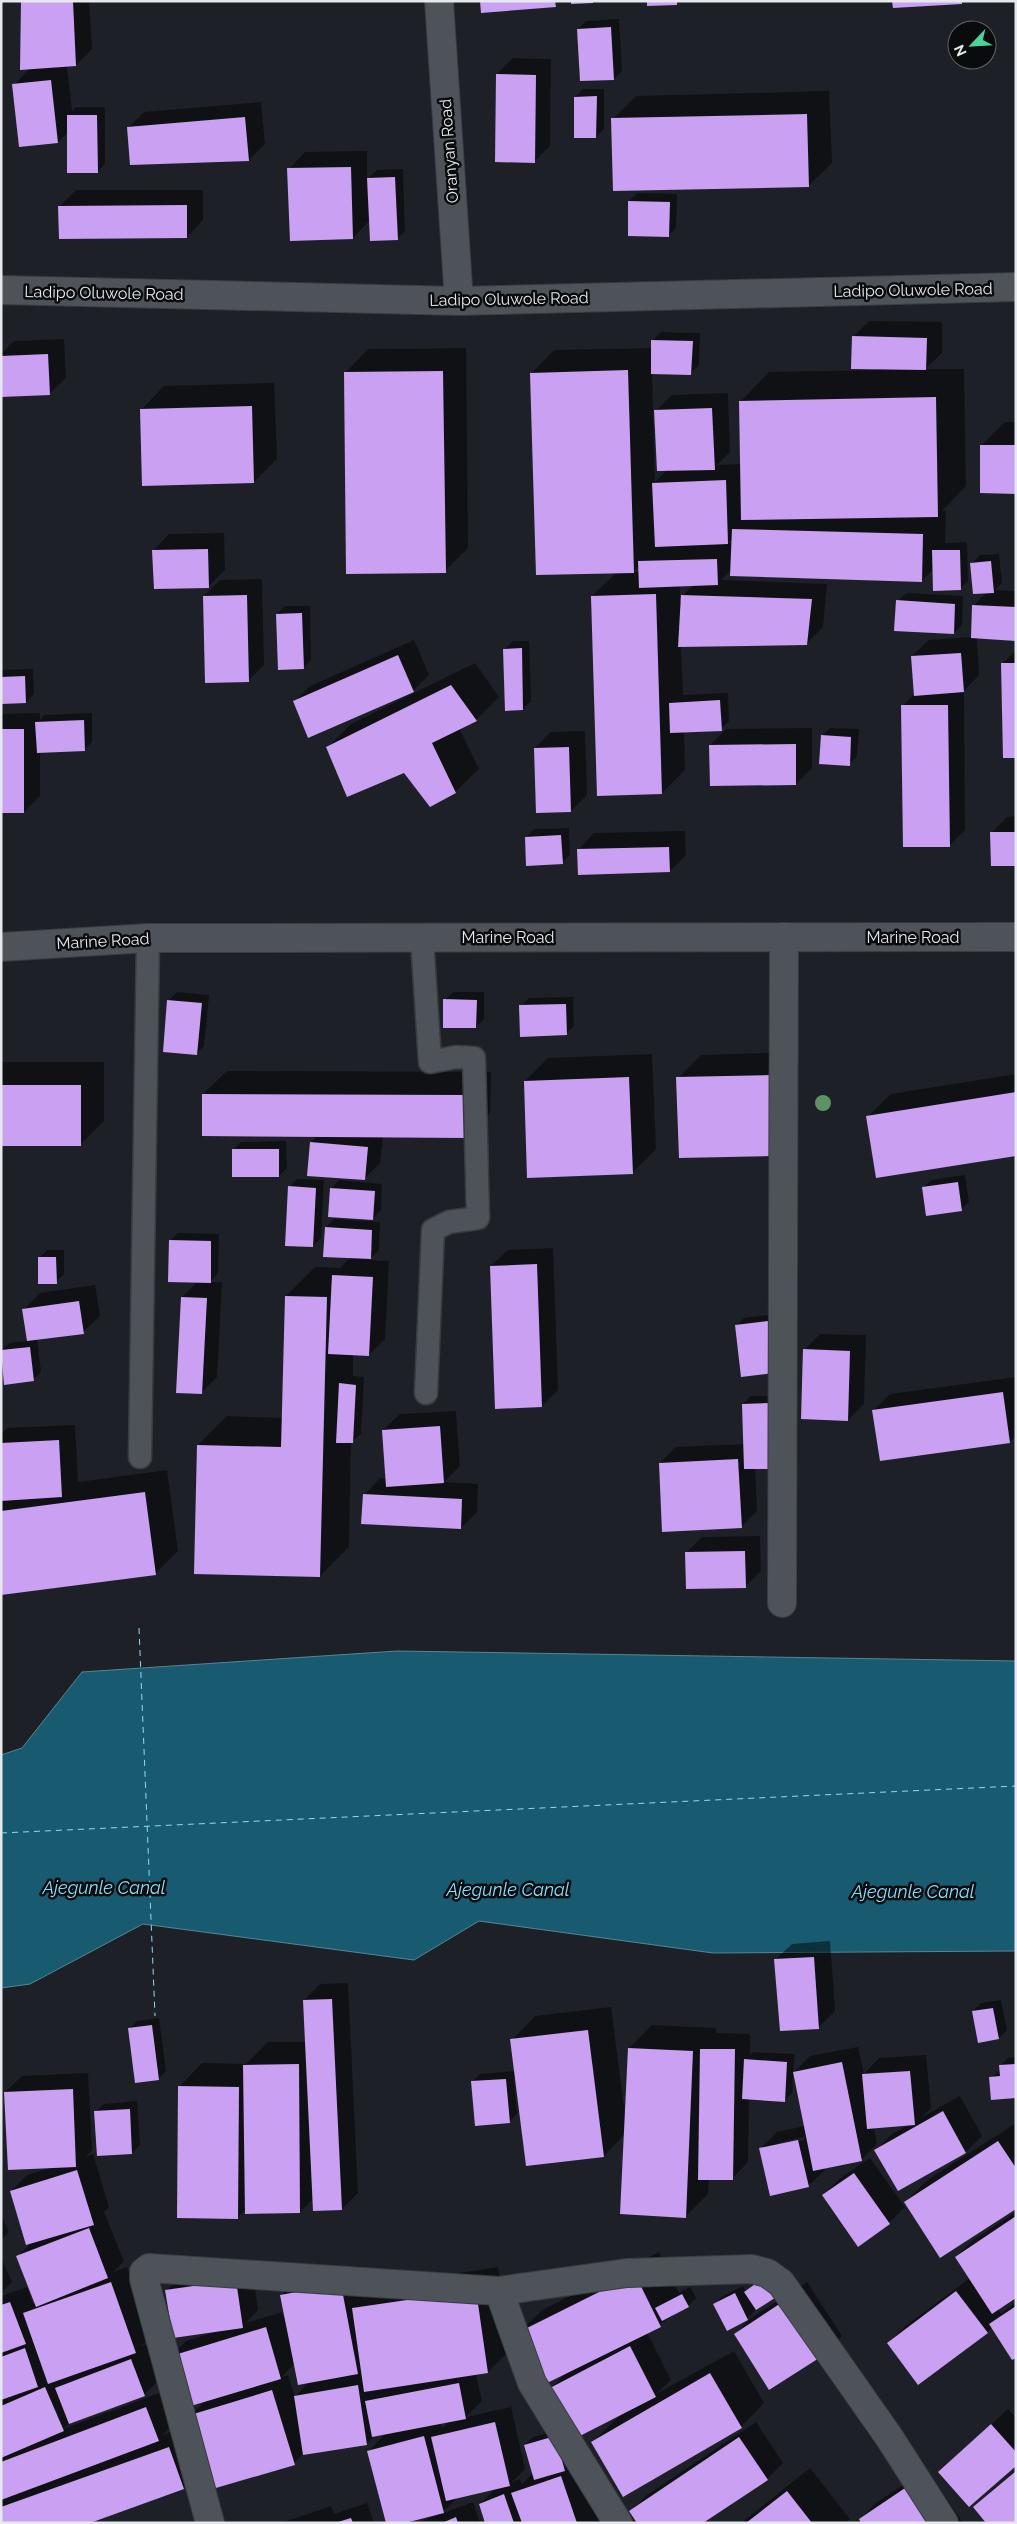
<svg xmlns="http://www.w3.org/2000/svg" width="1017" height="2524" viewBox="0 0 1017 2524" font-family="Raleway,sans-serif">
<rect width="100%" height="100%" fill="#1d2127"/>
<path fill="#185b71" stroke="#568596" d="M397,1651l619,10v290l-303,2 -234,-32 -65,39 -271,-36 -113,60 -29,4v-233l21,-7 60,-76z"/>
<g fill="#0007" fill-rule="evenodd">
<path d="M22,1h67l3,48 -16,16 -9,1 5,45 4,-4h29v57l-8,8 -29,-40 -10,10 -44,-57 16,-17z"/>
<path d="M619,19l3,52 -8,8 -36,-50 8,-8z"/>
<path d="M513,58l38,1 -1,87 -16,16 -37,-88z"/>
<path d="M583,89h21v40l-8,8 -21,-40z"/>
<path d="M829,91l3,72 -24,23 -195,-67 23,-23z"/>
<path d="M261,102l4,42 -16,16 -121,-32 16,-16z"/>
<path d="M367,151v28l10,-9 26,-1 2,62 -8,8 -27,-19 -17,18 -64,-69 16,-17z"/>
<path d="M76,190h127v30l-16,17 -127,-31z"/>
<path d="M637,193l40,1 -1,34 -8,8 -39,-35z"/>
<path d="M869,321l73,1v31l-17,16h39l2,117 -24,25h4l-1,32 22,-1 1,39 -8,8 -26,-20 -13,12 -189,-12 -11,11 106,4 -4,43 -17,17 -125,2 2,49 45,-2 1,28 -8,8 -37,2 1,39 -23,23 -70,-197 25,-24 -86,-198 23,-24 98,-2 1,-8 8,-8 39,1 -1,32 -8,8h-39l3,109 12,-12 -11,-59 16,-16 56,-2 2,59 -13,13 24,-1 -1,-62 29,-30 109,-2 -25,-33zM733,538v5h-5zM640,565v7h-7zM680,585h14l-12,11v6h-2z"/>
<path d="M64,339l2,39 -17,16 -48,2v-42l13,-13z"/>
<path d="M466,348l2,200 -23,23 -100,-198 23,-24z"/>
<path d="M274,383l3,76 -23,23 -113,-72 23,-24z"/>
<path d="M1005,422h11v70l-34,-47z"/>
<path d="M224,533l1,37 -16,16 -56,-35 16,-17z"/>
<path d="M999,554l3,29 -7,7 21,1v49l-39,-2 2,37 -15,16 1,139 -16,16 -46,-140 12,-13 -3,-37 17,-16 43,-3 2,-32 13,-13 -15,-29 8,-8z"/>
<path d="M262,579l2,86 -16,16 -44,-85 16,-16z"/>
<path d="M906,593l57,3 -1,29 -8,8 -56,-32z"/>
<path d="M285,606h25l1,54 -8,8 -26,-54z"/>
<path d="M414,640l15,35 -19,19 -116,8 16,-16z"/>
<path d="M513,641h16l2,60 -8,8 -18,-60z"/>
<path d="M1016,650v107l-14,-93z"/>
<path d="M475,663l24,34 -23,23 -17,8 20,41 -24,23 -50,-21 -77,-24 23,-23z"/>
<path d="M33,669l1,25 -8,8 -25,1v-33z"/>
<path d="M40,713v7l4,-5 48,-2v29l-8,8 -44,2v44l-16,16h-23v-98z"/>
<path d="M812,728v40l-16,16 -86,-39 16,-16z"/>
<path d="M830,728l29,1 -2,27 -8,8 -27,-28z"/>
<path d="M585,731l2,64 -16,16 -36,-63 16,-16z"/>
<path d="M1016,816v48l-25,-31 16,-16z"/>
<path d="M569,828l1,27 -8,8 -36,-26 8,-8z"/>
<path d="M685,831l1,24 -16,16 -92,-21 16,-17z"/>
<path d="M177,992l32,3 -5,51 -8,8 -27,-54z"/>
<path d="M453,992h31v27l-8,8 -31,-27z"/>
<path d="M573,997l1,29 -8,8 -45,-28 8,-8z"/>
<path d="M794,1052l2,79 -118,-53 23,-23z"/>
<path d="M652,1054l4,95 -24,24 -107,-92 23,-23z"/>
<path d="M1,1062h103v59l-23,23 -80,1z"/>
<path d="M227,1071l264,1 -1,41 -23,23h-84l-3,27 -16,16 -53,-37 7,-7 -115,-41z"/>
<path d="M1016,1074v81l-149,-38 24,-23z"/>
<path d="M286,1141l1,27 -8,8 -46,-26 8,-8z"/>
<path d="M965,1175l4,27 -8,8 -38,-22 8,-8z"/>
<path d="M297,1179l27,1 -3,58 -8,8 -24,-59z"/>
<path d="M339,1180l43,4 -1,26 -8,8 -42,-30z"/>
<path d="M334,1219l46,3 -1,28 -10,10 20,1 -4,78 -16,16 -16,-1v22l11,1 -3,57 -10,8 -2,105 -29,29 -122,-131 29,-29 56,2 3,-122 29,-29 25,1 11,-11 -25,-30z"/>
<path d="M178,1233l41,1 -1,39 -8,9h12l-5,95 -16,16 -19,-96 16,-16 -28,-40z"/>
<path d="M553,1248l5,142 -16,16 -51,-140 17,-16z"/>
<path d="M47,1250h17v24l-8,8 -17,-24z"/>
<path d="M95,1285l5,31 -17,16 -46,7 4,33 -8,8 -32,-29 8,-8 19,-2 -4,-32 16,-16z"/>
<path d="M775,1314l7,50 -46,-38 8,-8z"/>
<path d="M820,1334l46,1 -2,69 -16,16 -44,-70z"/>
<path d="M1016,1377v59l-6,6 -136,-32 16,-16z"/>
<path d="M751,1396h27l-23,72 2,43 -16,16 -81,-64 16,-16 68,-3 -1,-40z"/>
<path d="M456,1411l4,55 -16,16 34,2 -1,28 -16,16 -97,-33 16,-17 7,1 -4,-49 17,-16z"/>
<path d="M75,1425l3,57 89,-12 11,81 -23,23 -154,20v-160l6,-6z"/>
<path d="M760,1536l1,35 -16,16 -59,-34 16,-16z"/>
<path d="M830,1941l5,70 -16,16 -44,-67 17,-16z"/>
<path d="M348,1983l10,210 -16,16 -28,-11 -14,14 -54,-3 -9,9 -58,-131 23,-24 44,1 22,-22h38l-2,-42 16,-16z"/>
<path d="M1001,2000l6,30 -8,8 -26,-27 8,-8z"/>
<path d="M611,2007l14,108 4,-67 23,-23 64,3v5l34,1v21l3,-3 42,2 -2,19 17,-17 48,-9 6,27 15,-16 47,-3 5,53 -9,9 38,-21 22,40 -16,16 -68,38 -22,-40 16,-16 18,-10 -36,3 3,17 -16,16 -37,7 1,3 -17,16 -47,-38 16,-16 28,-6 -12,-52 -1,19 -8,8 -35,-3 -1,64 -16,17h-23l-1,15 -23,23 -60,-83 -21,22 -88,-78h-2l3,36 -8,8 -37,-40 8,-8 36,-3 -4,-31 23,-24zM804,2137v3l-26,5v-2z"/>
<path d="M159,2018l7,53 -8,8 -29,-50 8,-8z"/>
<path d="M1016,2057v40l-25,-19 9,-8v-4l8,-8z"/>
<path d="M88,2073l4,77 -7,7 8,-3 16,53 -5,5 20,49 -11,11 14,-5 25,69 -11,10 6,-2 13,35 -16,16 -74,28 -7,6 99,-37 12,32 -12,11 29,-10 -2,-8 16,-16 -35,-44 16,-16 28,-9 -48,-41 17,-16 69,-10 6,45 -12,13 36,-11 4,12h1l-5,-29 16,-16 59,-11 6,31 13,-13 122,-19 13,82 -23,23 -12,2 6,27 -16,16 45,-10 14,62 -13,13 8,-3 2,5 11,-11 -8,-28 8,-8 30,-8 45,94h-121l-7,-19 16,-16 -38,9 -17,17 32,-12 7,21h-63l23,-9 -1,-1 -70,-62 18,-19 -12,3 -9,9 -62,9 -10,10 -90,5 -21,20 -90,32 1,3h-93v-23l4,-3 -4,1v-202l26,-9 6,17 2,-2 -18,-45 15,-15 -21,-51 16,-16 23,-7 -45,-76 17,-16zM295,2363l14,19 -14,15 -7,-22 -6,2zM449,2421l-7,7 -2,-6z"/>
<path d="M137,2101l3,44 -8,8 -37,-41 9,-8z"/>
<path d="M1016,2123v85l-111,-6 24,-23z"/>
<path d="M870,2158l35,49 -16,16 -66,-28 16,-16z"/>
<path d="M1016,2212v85l-18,12 3,5 15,-12v54l-23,-29 -6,5 -99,11 16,-16 66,-49 -14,-21 16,-16z"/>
<path d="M1,2215l8,17 -8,8z"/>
<path d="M659,2252l20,41 11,-6 6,11 -8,8 -41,26 24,48 -15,14 78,-43 30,52 -23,24 -148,15 27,-27 -69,-27 17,-17 -49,-38 23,-23z"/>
<path d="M1,2258l11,24 -11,11z"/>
<path d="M774,2270l3,25 -22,15 -8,9 -32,-15 8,-8 20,-10 3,6z"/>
<path d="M807,2282l35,54 -16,16 -91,-18 16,-16z"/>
<path d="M1008,2409l8,9v46l-76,8z"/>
<path d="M756,2422l27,41 -16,16 -136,32 16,-16z"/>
<path d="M810,2468l40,51 -4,4h-105z"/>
<path d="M927,2469l36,54h-100l-3,-4 16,-16z"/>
<path d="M1016,2470v53l-41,-16 16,-16z"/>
<path d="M367,2503l7,20h-93l50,-17 3,8z"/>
</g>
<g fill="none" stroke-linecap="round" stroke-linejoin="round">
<g stroke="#8adcfb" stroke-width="1" stroke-dasharray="6 5" stroke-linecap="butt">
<path d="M139,1628l16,388"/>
<path d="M1,1833l1015,-47"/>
</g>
</g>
<g fill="#caa0f2">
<path d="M21,1h52l3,65 -56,4z"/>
<path d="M480,1h75l1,6 -75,6z"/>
<path d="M571,1h22v2l-22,1z"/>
<path d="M647,1h30v4l-30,1z"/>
<path d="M892,1h70v3l-69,4z"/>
<path d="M611,27l3,53 -34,1 -3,-52z"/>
<path d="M496,74l40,1 -1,88 -40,-1z"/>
<path d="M51,80l7,63 -39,4 -7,-63z"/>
<path d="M597,96l-1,42h-22v-41z"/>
<path d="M807,114l2,73 -196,4 -2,-73z"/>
<path d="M67,115h30l1,58h-31z"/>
<path d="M245,117l4,44 -119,4 -3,-38z"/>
<path d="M351,167l2,72 -63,2 -3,-73z"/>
<path d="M395,177l3,63 -28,1 -3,-63z"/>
<path d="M628,201l42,1 -1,35 -41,-1z"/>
<path d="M187,205v33l-128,1 -1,-33z"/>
<path d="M852,336l75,2 -1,32 -75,-1z"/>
<path d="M651,340l42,1 -2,34 -40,-1z"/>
<path d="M48,354l2,41 -49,2v-41z"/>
<path d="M628,370l6,203 -98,2 -6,-202z"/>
<path d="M443,371l3,202 -100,1 -2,-202z"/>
<path d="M936,397l2,120 -197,3 -2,-119z"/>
<path d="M252,406l2,77 -112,3 -2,-77z"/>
<path d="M712,408l3,62 -58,1 -3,-61z"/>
<path d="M980,445h36v49l-36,-1z"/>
<path d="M726,480l2,64 -73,3 -3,-64z"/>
<path d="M732,529l191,5 -1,48 -192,-6z"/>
<path d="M208,549l1,39 -55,1 -2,-39z"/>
<path d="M932,550h28l1,40 -28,1z"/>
<path d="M717,559l1,26 -79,3 -1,-27z"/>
<path d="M991,561l3,32 -21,1 -3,-31z"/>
<path d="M656,594l6,200 -65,2 -6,-200z"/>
<path d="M247,595l2,87 -44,1 -2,-87z"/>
<path d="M681,595l131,4 -5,46 -129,2z"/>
<path d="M896,600l59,4 -1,30 -60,-3z"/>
<path d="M972,605l44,2v34l-45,-3z"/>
<path d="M302,613l2,56 -26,1 -2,-56z"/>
<path d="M522,648l1,62 -18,1 -2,-62z"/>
<path d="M961,653l3,39 -50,4 -3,-40z"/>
<path d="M398,655l16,37 -106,46 -15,-37z"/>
<path d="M1001,663h15v95h-13z"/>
<path d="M25,676l1,27 -25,1v-27z"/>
<path d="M451,685l26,36 -45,22 24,50 -26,14 -26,-34 -57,24 -21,-50z"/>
<path d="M720,700l2,31 -52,2 -1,-30z"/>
<path d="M901,705h47l2,142h-47z"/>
<path d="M84,720l1,31 -48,2 -2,-31z"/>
<rect x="1" y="729" width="23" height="84"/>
<path d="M821,735l30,2 -1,29 -31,-2z"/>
<path d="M796,744v41l-86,1 -1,-41z"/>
<path d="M569,747l2,65 -35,1 -2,-65z"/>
<path d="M990,832h26v34h-25z"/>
<path d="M561,835l2,29 -37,2 -1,-29z"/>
<path d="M669,847l1,25 -92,3 -1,-26z"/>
<path d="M443,999l34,1 -1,28h-33z"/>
<path d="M167,1000l35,3 -5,52 -34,-3z"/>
<path d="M566,1004l1,31 -47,2 -1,-32z"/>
<path d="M771,1075l2,81 -94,2 -3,-81z"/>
<path d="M629,1077l4,97 -106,4 -3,-97z"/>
<rect x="1" y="1085" width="80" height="61"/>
<path d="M1016,1092v64l-140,22 -10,-62z"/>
<path d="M202,1094l266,1v43l-266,-2z"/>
<path d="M310,1142l58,5 -3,33 -58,-4z"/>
<rect x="232" y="1149" width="47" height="28"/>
<path d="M958,1182l4,29 -36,5 -4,-29z"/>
<path d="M288,1186l28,2 -3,59 -28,-1z"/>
<path d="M330,1188l45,3 -2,29 -45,-3z"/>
<path d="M325,1227l47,3 -1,29 -48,-2z"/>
<path d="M169,1240l42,1v42l-43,-1z"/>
<path d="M38,1257h18l1,27h-19z"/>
<path d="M537,1264l5,143 -47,2 -5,-143z"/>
<path d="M332,1275l41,2 -4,79 -41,-2z"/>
<path d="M285,1296l42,1 -7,280 -126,-3 3,-129 84,2z"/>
<path d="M181,1297l26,1 -5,96 -26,-1z"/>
<path d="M79,1301l5,33 -57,7 -5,-32z"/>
<path d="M768,1321l6,52 -33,4 -6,-52z"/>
<path d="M30,1347l4,34 -30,4 -3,-35z"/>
<path d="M803,1349l47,2 -2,70 -47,-2z"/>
<path d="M339,1383l17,2 -3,58h-17z"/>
<path d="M1003,1392l7,51 -130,18 -8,-51z"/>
<path d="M770,1403l2,66h-28l-2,-65z"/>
<path d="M440,1426l4,57 -58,4 -4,-57z"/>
<path d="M59,1440l3,57 -61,4v-58z"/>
<path d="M738,1459l4,69 -80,4 -3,-69z"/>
<path d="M145,1492l11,83 -155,20v-84z"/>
<path d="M363,1494l99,5 -1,30 -100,-5z"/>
<path d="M745,1551l1,37 -60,1 -1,-37z"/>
<path d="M814,1957l5,72 -39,2 -6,-72z"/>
<path d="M332,1999l10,211 -29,1 -10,-211z"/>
<path d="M993,2008l6,31 -21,4 -6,-32z"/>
<path d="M152,2025l7,55 -24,3 -7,-55z"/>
<path d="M588,2030l16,127 -78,9 -16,-127z"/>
<path d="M628,2048l65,3 -7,167 -66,-4z"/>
<path d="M700,2049h35l-2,131h-35z"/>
<path d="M744,2059l43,3 -2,40 -43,-3z"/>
<path d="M842,2062l20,99 -49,10 -20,-99z"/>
<path d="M299,2064l1,149 -55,1 -2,-149z"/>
<path d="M1016,2064v34l-25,2 -2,-23 11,-1 -1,-11z"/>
<path d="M910,2071l5,54 -48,4 -5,-55z"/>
<path d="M506,2079l4,44 -35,3 -4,-45z"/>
<path d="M178,2086l61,1 -1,132 -61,-1z"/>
<path d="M73,2089l3,78 -68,3 -4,-78z"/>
<path d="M130,2109l2,45 -35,2 -3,-45z"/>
<path d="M943,2111l23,42 -68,38 -24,-41z"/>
<path d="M798,2140l11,47 -39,9 -11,-48z"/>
<path d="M998,2141l18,27v41l-76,49 -36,-56z"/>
<path d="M77,2170l17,55 -68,20 -16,-54z"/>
<path d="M854,2173l36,51 -32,23 -36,-52z"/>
<path d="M1016,2216v82l-24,16 -37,-57z"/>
<path d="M89,2228l19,50 -72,29 -20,-51z"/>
<path d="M635,2274l26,53 -118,58 -26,-52z"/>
<path d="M765,2277l13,19 -22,14 -12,-18z"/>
<path d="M236,2280l7,48 -70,10 -8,-48z"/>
<path d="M111,2282l25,71 -88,31 -25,-71z"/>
<path d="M341,2284l17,90 -60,11 -18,-90z"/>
<path d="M476,2290l12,83 -124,19 -12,-84z"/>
<path d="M956,2291l32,42 -70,52 -31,-42z"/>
<path d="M735,2293l13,27 -21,11 -14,-27z"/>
<path d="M682,2294l7,13 -27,14 -7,-13z"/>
<path d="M790,2297l37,56 -58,37 -35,-56z"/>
<path d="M10,2302l16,42 -25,9v-48z"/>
<path d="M1016,2306v52l-4,2 -23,-36z"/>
<path d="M266,2327l15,52 -97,29 -16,-51z"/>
<path d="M630,2346l26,51 -80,41 -26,-50z"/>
<path d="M25,2348l13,39 -37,13v-43z"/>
<path d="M131,2359l14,37 -76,28 -14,-36z"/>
<path d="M710,2373l32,55 -119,69 -32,-55z"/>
<path d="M459,2383l7,36 -94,18 -7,-36z"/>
<path d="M358,2385l9,60 -64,10 -9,-59z"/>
<path d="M45,2387l19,44 -63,27v-52z"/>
<path d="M272,2390l23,75 -86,25 -22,-74z"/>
<path d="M146,2407l13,34 -158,59v-38z"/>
<path d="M495,2422l15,64 -64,15 -15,-64z"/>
<path d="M991,2424l25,28v14l-47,41 -31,-35z"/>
<path d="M424,2436l20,77 -39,10h-19l-19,-72z"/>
<path d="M555,2436l10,35 -31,9 -10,-35z"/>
<path d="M739,2437l29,43 -65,43h-66l-8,-12z"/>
<path d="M169,2447l15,42 -94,34h-89v-16z"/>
<path d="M1016,2471v52h-30l-13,-16z"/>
<path d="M561,2476l16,47h-55l-11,-30z"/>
<path d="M911,2484l26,39h-76l-2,-4z"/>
<path d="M787,2491l25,32h-66z"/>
<path d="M504,2494l10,29h-29l-6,-19z"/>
<path d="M456,2517l2,6h-16z"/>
<path d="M351,2518l2,5h-15v-1z"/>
</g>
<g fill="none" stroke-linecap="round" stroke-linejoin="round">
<g stroke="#383c40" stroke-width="25">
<g id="service">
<path d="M422,938l8,124 26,-5 18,1 4,160 -29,4 -16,8 -7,163"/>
<path d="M140,1457l8,-519"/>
</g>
</g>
<g stroke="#383c40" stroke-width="30">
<g id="minor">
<path d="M439,1l20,300"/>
<path d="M1,290l458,11 557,-14"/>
<path d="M782,1603l2,-666"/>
<path d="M499,2291l33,92 86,140"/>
<path d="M210,2523l-66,-244v-7l5,-4 350,23 128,-18 125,-4 15,4 14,10 108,154 55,86"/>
</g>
</g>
<g stroke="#383c40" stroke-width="30">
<path id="tertiary" d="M1,947l147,-9 868,-1"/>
</g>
<use href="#service" stroke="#4e535a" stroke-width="22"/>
<use href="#minor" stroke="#4e535a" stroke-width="28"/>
<use href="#tertiary" stroke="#4e535a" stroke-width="28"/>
</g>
<circle fill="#5c9264" cx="823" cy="1103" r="8"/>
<g text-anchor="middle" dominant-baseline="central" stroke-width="5" stroke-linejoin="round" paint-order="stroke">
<g font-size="16" fill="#e5e8ec" stroke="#090b0d">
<text transform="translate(449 151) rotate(-94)">Oranyan Road</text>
<text transform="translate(913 290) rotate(-1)">Ladipo Oluwole Road</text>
<text transform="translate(104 293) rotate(1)">Ladipo Oluwole Road</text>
<text transform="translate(509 299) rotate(-1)">Ladipo Oluwole Road</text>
<text x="508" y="937">Marine Road</text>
<text x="913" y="937">Marine Road</text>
<text transform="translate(103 941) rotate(-3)">Marine Road</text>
</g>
<g font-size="18" font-style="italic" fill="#8adcfb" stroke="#090b0d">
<text x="104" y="1887">Ajegunle Canal</text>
<text x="508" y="1889">Ajegunle Canal</text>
<text x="913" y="1891">Ajegunle Canal</text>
</g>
</g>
<rect width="1017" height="2524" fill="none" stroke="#e5e8ec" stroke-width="5"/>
<g transform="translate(972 45) rotate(245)"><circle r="24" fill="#090b0d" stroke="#616366"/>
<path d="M0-4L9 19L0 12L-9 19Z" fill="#49d49c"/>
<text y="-8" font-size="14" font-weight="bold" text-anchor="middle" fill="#e5e8ec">N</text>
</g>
</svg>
